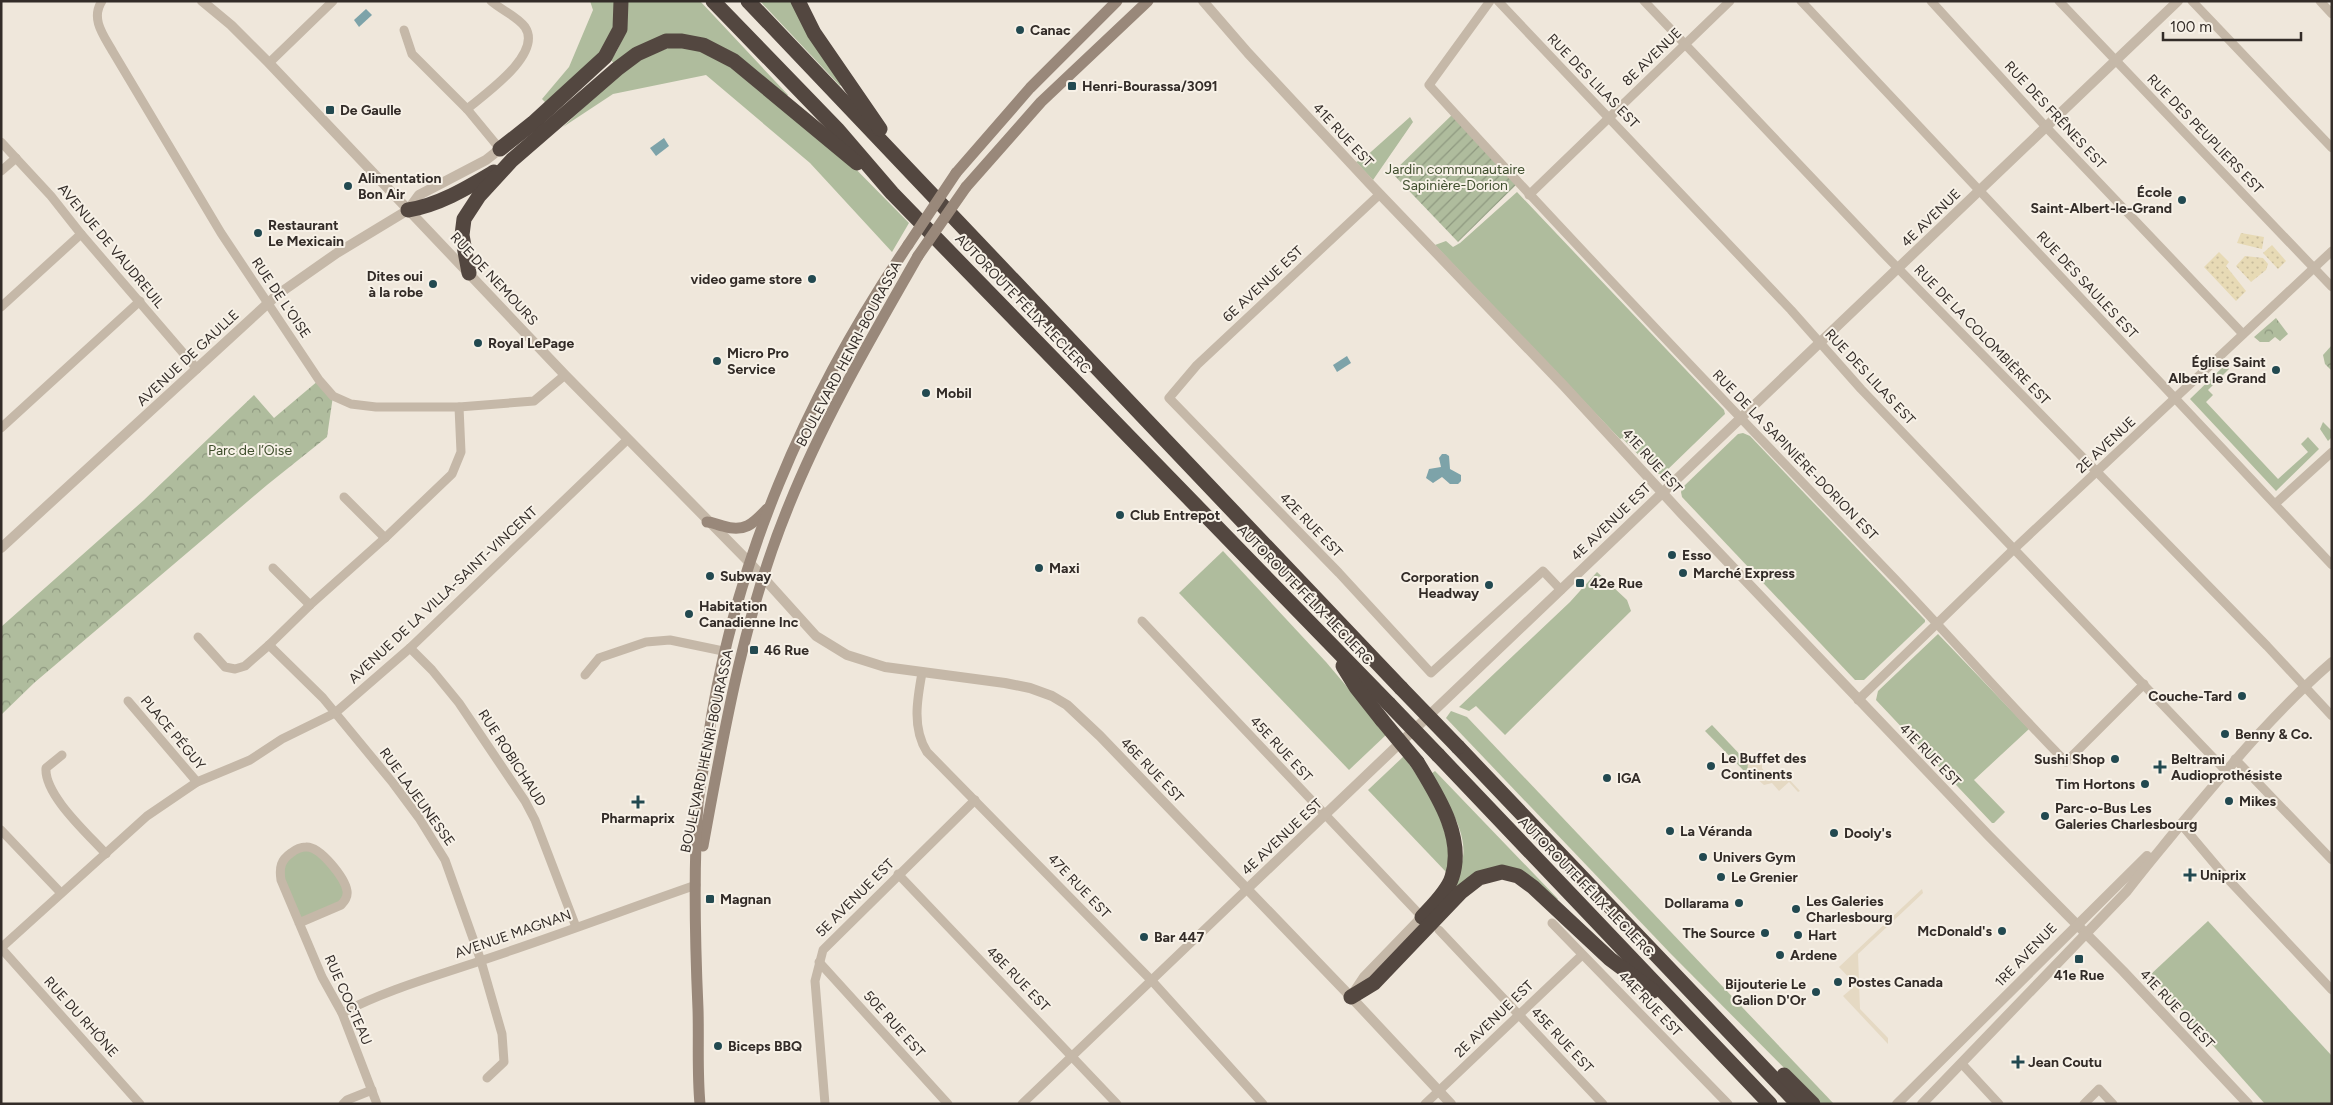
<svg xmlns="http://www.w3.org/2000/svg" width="2333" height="1105" viewBox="0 0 2333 1105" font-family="Figtree,sans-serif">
<defs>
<pattern id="forest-crowns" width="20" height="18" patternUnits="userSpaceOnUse" patternTransform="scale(1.25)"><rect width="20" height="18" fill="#afbc9d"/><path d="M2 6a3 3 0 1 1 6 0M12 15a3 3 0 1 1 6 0" fill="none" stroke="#8f9980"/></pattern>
<pattern id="sand-dots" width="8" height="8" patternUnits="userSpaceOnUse" patternTransform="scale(1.25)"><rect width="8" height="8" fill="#e7dab5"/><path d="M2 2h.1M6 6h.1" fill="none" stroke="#c7bb9c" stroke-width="1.8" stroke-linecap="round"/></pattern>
<pattern id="garden-furrows" width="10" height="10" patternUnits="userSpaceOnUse" patternTransform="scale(1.25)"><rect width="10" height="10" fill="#afbc9d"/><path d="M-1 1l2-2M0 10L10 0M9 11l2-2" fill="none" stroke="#8f9980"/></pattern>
</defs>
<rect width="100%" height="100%" fill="#efe7db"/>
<g fill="#afbc9d">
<path d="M590,1h26l-1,25 -18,32 -49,47 -6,-6 27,-32 24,-57z"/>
<path d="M627,1h73l88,94 -3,3 -87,-60 -83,27 -4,-5c14,-18 14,-37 16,-59z"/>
<path d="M760,1h34l50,81 -4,4z"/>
<path d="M680,44l39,12 117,93 73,74 -17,29 -82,-89 -104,-88 -93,19 -50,33 71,-67z"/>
<path d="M1410,117l3,5 -40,58 -17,-18 7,-3z"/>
<path d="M1517,192l207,218 1,4 -62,60h-6l-35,-36 -2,1 -185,-194 11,-4 7,6 7,-4z"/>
<path d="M2226,364l3,5 -21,21 5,5 -7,7 72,77 30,-27 -7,-8 7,-7 11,12 -43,42 -86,-92z"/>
<path d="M2323,422l9,9v6l-4,4 -8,-12z"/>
<path d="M1743,433l7,3 175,184v2l-61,58h-9l-173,-183 -1,-5 2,-5 55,-53z"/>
<path d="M1223,551l103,111 61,72 -38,36 -170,-177z"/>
<path d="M1597,572l30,28 4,11 -126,124 -29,-29 -7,5 -10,-4 111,-105z"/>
<path d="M1938,634l91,95 -55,51 31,32 -11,11h-2l-116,-123 2,-9z"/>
<path d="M1451,711l16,6 367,387h-14l-149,-150 -225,-236z"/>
<path d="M1712,725l35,37 2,4 -2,8 -42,-43z"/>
<path d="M1404,756l31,47 17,51 -5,19 -79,-83z"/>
<path d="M1435,771l123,128 -2,2 -56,-32 -55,33c5,-13 14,-27 17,-40 8,-30 -18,-63 -31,-88z"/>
<path d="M313,848l31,35 2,17 -47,23 -18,-43 5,-24z"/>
<path d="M2208,921l124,135v48h-67l-115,-129z"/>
</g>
<g fill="url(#forest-crowns)">
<path d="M2276,318l12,16 -8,7 -5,-4 -6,5h-9l-6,-5z"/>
<path d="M2332,345v26l-7,-7 -2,-9z"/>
<path d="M319,380l14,16 -6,41 -60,48 -233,198 -33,32v-88l143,-127 110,-105 20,23z"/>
</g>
<g fill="url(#sand-dots)">
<path d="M2241,233l23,4 -2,12 -25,-6z"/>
<path d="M2272,245l14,16 -8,8 -15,-16z"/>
<path d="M2219,252l10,10 -3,4 20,25 -10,10 -32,-34z"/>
<path d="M2245,256l18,2 5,6 -2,6 -15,12 -15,-16z"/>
</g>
<path fill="url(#garden-furrows)" d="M1455,112l63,71 -60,59 -66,-69z"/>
<g fill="#e5d9c3">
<path d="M1748,763h14v5l8,11h12l4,-3 14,15 -2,1 -9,-10 -10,9 -7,-8 -8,2 -8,-7 -3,3 -6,-7z"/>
<path d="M1922,889l1,4 -65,61 2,55 28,29v6l-45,-48 13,-11 -17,-18z"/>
</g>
<g fill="#7da3a9">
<path d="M366,9l6,6 -13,12 -5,-7z"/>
<path d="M664,138l5,8 -13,10 -6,-8z"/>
<path d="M1347,356l4,7 -14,9 -4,-7z"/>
<path d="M1442,454h4l3,2 1,13 11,6v6l-3,3h-8l-8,-7 -9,6 -7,-5 3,-9 12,-2 -2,-9z"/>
</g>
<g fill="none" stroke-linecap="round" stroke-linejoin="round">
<g stroke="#c5b8a8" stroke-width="9">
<path d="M102,1c-12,18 2,35 11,51l108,181 98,147 14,16 18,8 25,3h83l75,-6 31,-26"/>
<path d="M1490,1l-61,84c153,168 310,332 468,496 57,60 111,122 169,181l78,-78"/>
<path d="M1498,1l293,309 70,79 364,381"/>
<path d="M1644,1l242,255 381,390 65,70"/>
<path d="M1801,1l531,564"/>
<path d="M1931,1l115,126 197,207"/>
<path d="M2059,1l273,286"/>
<path d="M2192,1l140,147"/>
<path d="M2320,1l12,13"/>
<path d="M404,30l8,24 55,55 33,40"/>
<path d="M269,63l64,-62"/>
<path d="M467,109c18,-15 76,-55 58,-82 -8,-11 -24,-17 -34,-26"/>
<path d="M1,142l50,54 30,38 116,135"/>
<path d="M1,171l15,-13"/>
<path d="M1380,194l-183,171 -28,33 170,175 92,100 112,-102 18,19"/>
<path d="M1529,195l201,-194"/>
<path d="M1,307l80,-73"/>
<path d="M1,428l139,-127"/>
<path d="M344,497l41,41"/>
<path d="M2275,504l57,-52"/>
<path d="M273,568l37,37"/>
<path d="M1142,621l280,296"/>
<path d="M198,637l27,30 10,2 10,-3 24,-21 41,-40 75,-67 67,-64 9,-22 -2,-45"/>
<path d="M269,645l54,53 70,85 26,35 26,42 36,101 21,73 2,28 -17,16"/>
<path d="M410,648l22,22 27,33 66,98 10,19 41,107"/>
<path d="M922,673c-5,27 -10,55 5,79l226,230 110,122"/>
<path d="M585,675l14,-17 47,-16 24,-2 53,11"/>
<path d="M1858,700l156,-151 318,-298"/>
<path d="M128,701l69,81"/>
<path d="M62,755l-16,13c-2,27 42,66 60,86"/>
<path d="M2235,759l97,101"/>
<path d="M2181,824l43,51 108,115"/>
<path d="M1,830l60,63"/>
<path d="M898,874l219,230"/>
<path d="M299,923l42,-18c4,-4 7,-8 6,-14 -2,-13 -27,-45 -41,-44 -6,0 -10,2 -15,6 -10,7 -12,14 -10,27l41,97 20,36 35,91"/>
<path d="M1552,923l176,181"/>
<path d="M1439,930l164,174"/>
<path d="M1,948l146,-132 50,-34 53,-22 32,-21 53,-26 75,-65 217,-208"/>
<path d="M1,948l139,156"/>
<path d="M819,962l129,142"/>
<path d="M342,1013c44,-23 91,-36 138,-52 73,-24 144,-51 216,-76"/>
<path d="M1962,1064l37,40"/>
<path d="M343,1104l4,-4 25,-10"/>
<path d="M825,1104l-10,-123 8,-31 152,-150"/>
<path d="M1022,1104l225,-215"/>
<path d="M1425,1104l157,-149"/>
<path d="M2084,1104l15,-15 14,15"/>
</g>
<g stroke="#c5b8a8" stroke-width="10">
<path d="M202,1l29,24 38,38 296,312 185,188 66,73 31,19 38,12 120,16 25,5 22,8 15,9 33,31 251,261 100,107"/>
<path d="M1203,1l45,52 123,132 193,201 118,128 307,322 134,135 125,133"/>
<path d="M1,548l276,-253 60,-42 71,-43 11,-15 67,-35 14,-11"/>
<path d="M1247,889l931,-888"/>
<path d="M1354,992l10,-15 58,-60"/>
<path d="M1897,1104l250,-248"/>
<path d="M1922,1104l205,-213c16,-21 33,-41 50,-62 49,-58 97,-117 155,-167"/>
</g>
<g stroke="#99887a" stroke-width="11">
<path d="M956,173l74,-85 87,-87"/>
<path d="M966,187l75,-85 107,-101"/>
<path d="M707,522c6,0 10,3 16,4 21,7 30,-2 44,-17"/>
<path d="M703,846c21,-115 41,-232 86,-341 35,-87 83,-168 129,-249"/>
<path d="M700,1104c-3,-32 -1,-64 -2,-95 -3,-68 -5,-137 0,-205 2,-19 6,-39 9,-58 25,-180 99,-351 201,-501"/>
</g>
<g stroke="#534740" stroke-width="15">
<path d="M713,1l124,128 55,64 497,511"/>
<path d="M748,1l653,687"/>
<path d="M798,1l16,32 66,96"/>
<path d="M500,149l33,-26 72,-66 15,-28 1,-28"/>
<path d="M408,210c31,-5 59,-22 86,-38"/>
<path d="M469,273l-7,-38 2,-16 15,-23 33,-36 105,-91 20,-15 29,-13h16l21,4 31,16 123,102"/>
<path d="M1343,666l13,21 26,33"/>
<path d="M1458,747l340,357"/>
<path d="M1438,755l332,349"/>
<path d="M1417,762c20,33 48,75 35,115 -4,14 -20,29 -30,40"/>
<path d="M1351,997l23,-14 87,-91 18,-14 23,-6 16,4 15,11 77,72 43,32"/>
<path d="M1784,1075l29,29"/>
</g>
<g stroke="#99887a" stroke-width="11">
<path d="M908,245l48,-72"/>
<path d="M918,256l48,-69"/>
</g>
<g stroke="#534740" stroke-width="15">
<path d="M1401,688l57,59"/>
<path d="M1389,704l49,51"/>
<path d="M1382,720l35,42"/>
</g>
</g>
<g fill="#224950" stroke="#f7f1e7" stroke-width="2">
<circle cx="1020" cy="30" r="5"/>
<rect x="1067" y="81" width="10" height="10" rx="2.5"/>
<rect x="325" y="105" width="10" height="10" rx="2.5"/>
<circle cx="348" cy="186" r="5"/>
<circle cx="2182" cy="200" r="5"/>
<circle cx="258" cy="233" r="5"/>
<circle cx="812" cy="279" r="5"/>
<circle cx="433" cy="284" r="5"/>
<circle cx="478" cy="343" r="5"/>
<circle cx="717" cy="361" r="5"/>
<circle cx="2276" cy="370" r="5"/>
<circle cx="926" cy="393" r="5"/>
<circle cx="1120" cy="515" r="5"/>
<circle cx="1672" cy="555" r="5"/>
<circle cx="1039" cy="568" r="5"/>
<circle cx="1683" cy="573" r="5"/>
<circle cx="710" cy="576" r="5"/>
<rect x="1575" y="578" width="10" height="10" rx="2.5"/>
<circle cx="1489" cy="585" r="5"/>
<circle cx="689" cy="614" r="5"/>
<rect x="749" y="645" width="10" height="10" rx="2.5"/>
<circle cx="2242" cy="696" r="5"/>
<circle cx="2225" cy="734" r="5"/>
<circle cx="2115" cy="759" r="5"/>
<circle cx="1711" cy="766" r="5"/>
<path d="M2157.5 759.5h5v5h5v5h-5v5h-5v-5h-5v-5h5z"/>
<circle cx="1607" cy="778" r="5"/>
<circle cx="2145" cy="784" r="5"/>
<circle cx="2229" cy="801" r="5"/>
<path d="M635.5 794.5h5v5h5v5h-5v5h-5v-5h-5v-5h5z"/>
<circle cx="2045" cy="816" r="5"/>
<circle cx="1670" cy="831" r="5"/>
<circle cx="1834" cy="833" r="5"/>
<circle cx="1703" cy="857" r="5"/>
<path d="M2187.5 867.5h5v5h5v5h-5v5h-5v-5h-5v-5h5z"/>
<circle cx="1721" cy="877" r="5"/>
<rect x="705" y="894" width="10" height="10" rx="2.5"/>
<circle cx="1739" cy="903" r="5"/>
<circle cx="1796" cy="909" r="5"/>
<circle cx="2002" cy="931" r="5"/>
<circle cx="1765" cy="933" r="5"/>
<circle cx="1798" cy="935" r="5"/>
<circle cx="1144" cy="937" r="5"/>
<circle cx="1780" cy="955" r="5"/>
<rect x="2074" y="954" width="10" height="10" rx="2.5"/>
<circle cx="1838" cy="982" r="5"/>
<circle cx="1816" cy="992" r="5"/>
<circle cx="718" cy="1046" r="5"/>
<path d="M2015.5 1054.5h5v5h5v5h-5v5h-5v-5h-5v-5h5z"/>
</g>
<g text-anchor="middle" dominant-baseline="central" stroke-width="4" stroke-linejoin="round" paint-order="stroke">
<g font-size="14" font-weight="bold" fill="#332c28" stroke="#f7f1e7" text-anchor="start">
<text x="1030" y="30">Canac</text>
<text x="1082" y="86">Henri-Bourassa/3091</text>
<text x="340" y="110">De Gaulle</text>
<text x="358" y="178">Alimentation<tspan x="358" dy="16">Bon Air</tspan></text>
<text x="2172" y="192" text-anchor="end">École<tspan x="2172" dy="16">Saint-Albert-le-Grand</tspan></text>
<text x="268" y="225">Restaurant<tspan x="268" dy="16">Le Mexicain</tspan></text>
<text x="423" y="276" text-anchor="end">Dites oui<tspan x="423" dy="16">à la robe</tspan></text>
<text x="802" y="279" text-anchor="end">video game store</text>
<text x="488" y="343">Royal LePage</text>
<text x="727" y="353">Micro Pro<tspan x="727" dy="16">Service</tspan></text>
<text x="2266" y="362" text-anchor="end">Église Saint<tspan x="2266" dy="16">Albert le Grand</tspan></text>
<text x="936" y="393">Mobil</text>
<text x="1130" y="515">Club Entrepot</text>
<text x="1682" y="555">Esso</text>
<text x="1049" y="568">Maxi</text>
<text x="1693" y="573">Marché Express</text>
<text x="720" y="576">Subway</text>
<text x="1479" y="577" text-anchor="end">Corporation<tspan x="1479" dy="16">Headway</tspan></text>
<text x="1590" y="583">42e Rue</text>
<text x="699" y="606">Habitation<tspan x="699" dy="16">Canadienne Inc</tspan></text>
<text x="764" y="650">46 Rue</text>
<text x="2232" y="696" text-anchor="end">Couche-Tard</text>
<text x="2235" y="734">Benny &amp; Co.</text>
<text x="1721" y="758">Le Buffet des<tspan x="1721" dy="16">Continents</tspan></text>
<text x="2105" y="759" text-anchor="end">Sushi Shop</text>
<text x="2171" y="759">Beltrami<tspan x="2171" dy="16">Audioprothésiste</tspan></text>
<text x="1617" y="778">IGA</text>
<text x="2135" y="784" text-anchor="end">Tim Hortons</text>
<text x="2239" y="801">Mikes</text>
<text x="2055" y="808">Parc-o-Bus Les<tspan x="2055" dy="16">Galeries Charlesbourg</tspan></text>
<text x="638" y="818" text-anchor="middle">Pharmaprix</text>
<text x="1680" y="831">La Véranda</text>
<text x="1844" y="833">Dooly's</text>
<text x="1713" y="857">Univers Gym</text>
<text x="2200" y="875">Uniprix</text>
<text x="1731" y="877">Le Grenier</text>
<text x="720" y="899">Magnan</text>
<text x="1806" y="901">Les Galeries<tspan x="1806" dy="16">Charlesbourg</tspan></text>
<text x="1729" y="903" text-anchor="end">Dollarama</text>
<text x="1992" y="931" text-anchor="end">McDonald's</text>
<text x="1755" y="933" text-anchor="end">The Source</text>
<text x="1808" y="935">Hart</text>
<text x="1154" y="937">Bar 447</text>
<text x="1790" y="955">Ardene</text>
<text x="2079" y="975" text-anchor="middle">41e Rue</text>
<text x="1848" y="982">Postes Canada</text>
<text x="1806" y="984" text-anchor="end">Bijouterie Le<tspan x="1806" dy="16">Galion D'Or</tspan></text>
<text x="728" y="1046">Biceps BBQ</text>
<text x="2028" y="1062">Jean Coutu</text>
</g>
<g font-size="14" fill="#332c28" stroke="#f7f1e7">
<text transform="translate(1652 57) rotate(-44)">8E AVENUE</text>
<text transform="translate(1593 81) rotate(46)">RUE DES LILAS EST</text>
<text transform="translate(2055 115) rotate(47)">RUE DES FRÊNES EST</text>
<text transform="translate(2205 134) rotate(46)">RUE DES PEUPLIERS EST</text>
<text transform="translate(1343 135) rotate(47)">41E RUE EST</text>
<text transform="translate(1931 218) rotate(-44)">4E AVENUE</text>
<text transform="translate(111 246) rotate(50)">AVENUE DE VAUDREUIL</text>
<text transform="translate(494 279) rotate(47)">RUE DE NEMOURS</text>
<text transform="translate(1263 284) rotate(-43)">6E AVENUE EST</text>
<text transform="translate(2087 285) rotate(47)">RUE DES SAULES EST</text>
<text transform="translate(281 298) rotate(56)">RUE DE L'OISE</text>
<text transform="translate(1023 304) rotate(46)">AUTOROUTE FÉLIX-LECLERC</text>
<text transform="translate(1982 335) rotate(46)">RUE DE LA COLOMBIÈRE EST</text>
<text transform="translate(849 354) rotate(-62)">BOULEVARD HENRI-BOURASSA</text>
<text transform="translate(188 358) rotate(-43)">AVENUE DE GAULLE</text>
<text transform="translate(1870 377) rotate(47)">RUE DES LILAS EST</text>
<text transform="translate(2106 445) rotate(-43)">2E AVENUE</text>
<text transform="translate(1795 455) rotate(46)">RUE DE LA SAPINIÈRE-DORION EST</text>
<text transform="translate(1652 461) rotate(48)">41E RUE EST</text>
<text transform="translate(1611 522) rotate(-44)">4E AVENUE EST</text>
<text transform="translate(1311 525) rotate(46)">42E RUE EST</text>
<text transform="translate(443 595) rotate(-43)">AVENUE DE LA VILLA-SAINT-VINCENT</text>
<text transform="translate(1305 595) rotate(46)">AUTOROUTE FÉLIX-LECLERC</text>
<text transform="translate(173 733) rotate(50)">PLACE PÉGUY</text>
<text transform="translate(1281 749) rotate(47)">45E RUE EST</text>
<text transform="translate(707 751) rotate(-78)">BOULEVARD HENRI-BOURASSA</text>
<text transform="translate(1930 755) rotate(46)">41E RUE EST</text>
<text transform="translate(512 758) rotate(57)">RUE ROBICHAUD</text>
<text transform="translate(1152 770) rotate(46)">46E RUE EST</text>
<text transform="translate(417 797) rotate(54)">RUE LAJEUNESSE</text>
<text transform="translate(1282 837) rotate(-43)">4E AVENUE EST</text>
<text transform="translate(1079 886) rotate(46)">47E RUE EST</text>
<text transform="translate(1586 887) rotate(46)">AUTOROUTE FÉLIX-LECLERC</text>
<text transform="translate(855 898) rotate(-45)">5E AVENUE EST</text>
<text transform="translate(513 934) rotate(-19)">AVENUE MAGNAN</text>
<text transform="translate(2026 955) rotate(-46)">1RE AVENUE</text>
<text transform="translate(1018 979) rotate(46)">48E RUE EST</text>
<text transform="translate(348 1000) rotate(66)">RUE COCTEAU</text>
<text transform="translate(1650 1004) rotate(46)">44E RUE EST</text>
<text transform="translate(2177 1009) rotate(47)">41E RUE OUEST</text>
<text transform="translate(81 1017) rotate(48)">RUE DU RHÔNE</text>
<text transform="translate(1494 1019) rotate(-44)">2E AVENUE EST</text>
<text transform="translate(894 1024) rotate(48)">50E RUE EST</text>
<text transform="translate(1562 1040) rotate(47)">45E RUE EST</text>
</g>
<g font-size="14" fill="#404f2e" stroke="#f7f1e7">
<text x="1455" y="169">Jardin communautaire<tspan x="1455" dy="16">Sapinière-Dorion</tspan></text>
<text x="250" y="450">Parc de l’Oise</text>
</g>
</g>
<rect width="2333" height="1105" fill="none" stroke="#332c28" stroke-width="5"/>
<path d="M2163 32v8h138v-8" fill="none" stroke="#332c28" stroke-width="2.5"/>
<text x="2170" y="32" font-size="15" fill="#332c28" stroke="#f7f1e7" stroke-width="4" paint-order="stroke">100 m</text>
</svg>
